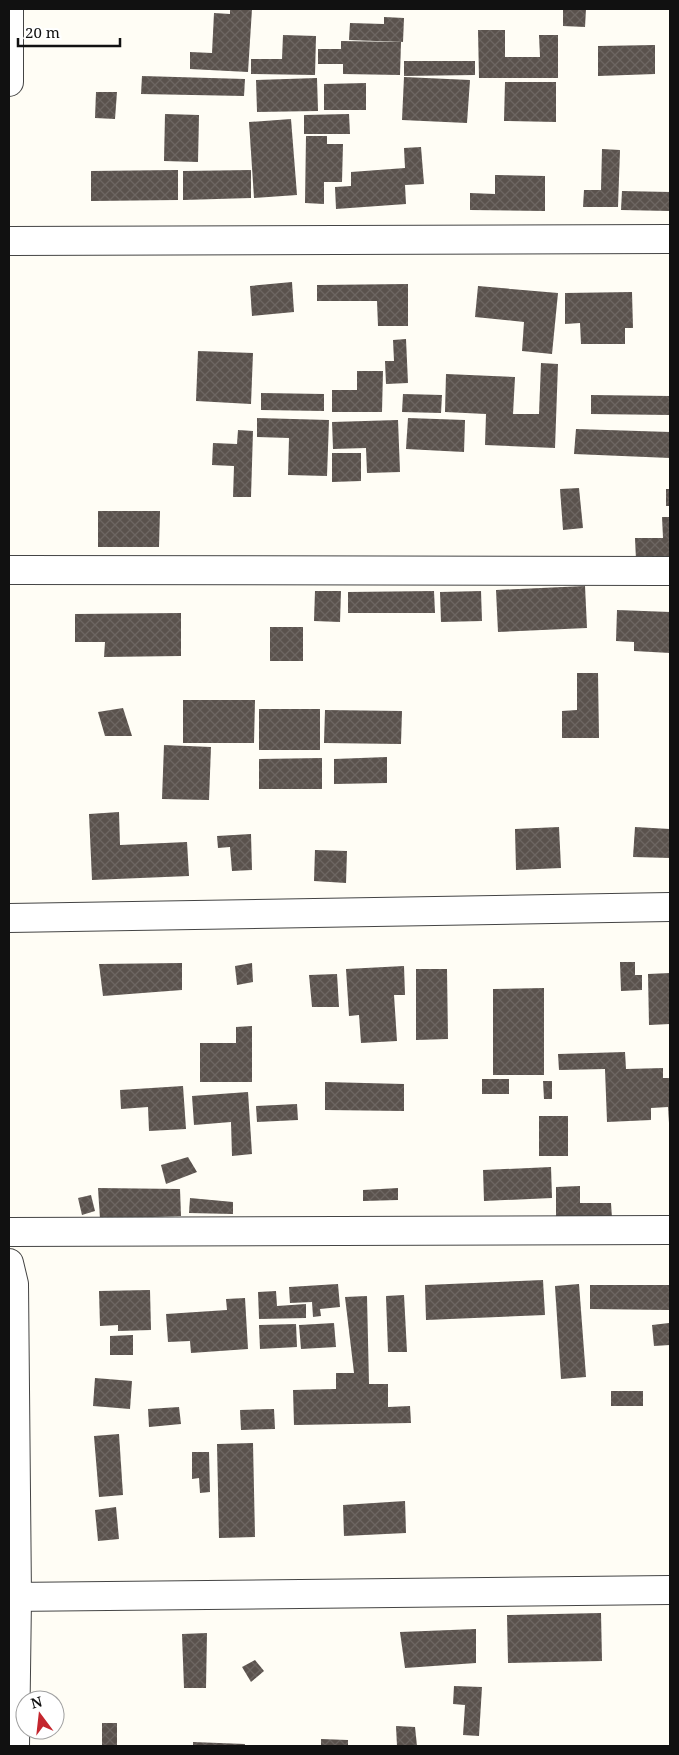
<svg xmlns="http://www.w3.org/2000/svg" width="679" height="1755" viewBox="0 0 679 1755" font-family="'Noto Serif',serif">
<defs>
<pattern id="building-cross-hatch" width="8" height="8" patternUnits="userSpaceOnUse" patternTransform="scale(1.25)"><rect width="8" height="8" fill="#5a524d"/><path d="M0 0l8 8M0 8l8-8" fill="none" stroke="#6d6662"/></pattern>
</defs>
<rect width="100%" height="100%" fill="#fffdf5"/>
<g fill="url(#building-cross-hatch)">
<path d="M230,9h22l-4,63 -58,-3v-17l22,1 2,-40 16,1z"/>
<path d="M563,9h23l-1,18 -22,-1z"/>
<path d="M384,17l20,1 -1,24 -54,-2 1,-17 34,1z"/>
<path d="M478,30h27v27h35l-1,-22h19v43h-79z"/>
<path d="M283,35l33,1 -1,39 -64,-1v-15h31z"/>
<path d="M341,41l60,1 -1,33 -57,-1v-10h-25v-15h23z"/>
<path d="M655,45v29l-57,2v-30z"/>
<path d="M404,61h71v14l-71,1z"/>
<path d="M142,76l103,3 -1,17 -103,-2z"/>
<path d="M404,77l66,3 -3,43 -65,-3z"/>
<path d="M317,78l1,33 -61,1 -1,-32z"/>
<path d="M505,82h51v40l-52,-1z"/>
<path d="M366,83v27h-42v-26z"/>
<path d="M96,92h21l-2,27 -20,-1z"/>
<path d="M165,114l34,1 -1,47 -34,-1z"/>
<path d="M349,114l1,20h-46v-19z"/>
<path d="M291,119l6,76 -43,3 -5,-76z"/>
<path d="M306,136h21v8h16l-1,38h-18v22l-19,-1z"/>
<path d="M421,147l3,37 -19,1 1,19 -70,5 -1,-22 16,-1v-14l54,-4 -1,-20z"/>
<path d="M602,149l18,1 -2,57h-35l1,-17h17z"/>
<path d="M178,170v30l-87,1v-30z"/>
<path d="M251,170v28l-68,2v-29z"/>
<path d="M495,175l50,1v35l-75,-1v-17l25,1z"/>
<path d="M622,191l48,1v19l-49,-1z"/>
<path d="M292,282l2,30 -42,4 -2,-30z"/>
<path d="M408,284v42h-30l-1,-25h-60v-16z"/>
<path d="M478,286l80,7 -6,61 -30,-3 2,-29 -49,-5z"/>
<path d="M632,292l1,36h-8v16h-44l-1,-21 -15,1v-31z"/>
<path d="M406,339l2,44 -22,1 -1,-23h9l-1,-21z"/>
<path d="M198,351l55,2 -2,51 -55,-3z"/>
<path d="M541,363l17,1 -3,84 -70,-3 1,-31 -41,-2 1,-38 69,3 -2,37h26z"/>
<path d="M357,371h26l-1,41h-50v-22h25z"/>
<path d="M261,393l63,1v17l-63,-1z"/>
<path d="M403,394l39,1 -1,18 -39,-1z"/>
<path d="M591,395l79,1v19l-79,-1z"/>
<path d="M257,418l72,2 -2,56 -39,-1 1,-37 -32,-1z"/>
<path d="M408,418l57,2 -1,32 -58,-3z"/>
<path d="M398,420l2,52 -33,1 -1,-25 -33,1 -1,-27z"/>
<path d="M576,429l94,3v26l-96,-4z"/>
<path d="M238,430l15,1 -2,66h-18l1,-31 -22,-1 1,-22 24,1z"/>
<path d="M332,453h29v28l-29,1z"/>
<path d="M579,488l4,40 -20,2 -3,-41z"/>
<rect x="666" y="489" width="4" height="17"/>
<path d="M98,511h62l-1,36h-61z"/>
<path d="M662,517h8v42l-34,1 -1,-22h28z"/>
<path d="M585,586l2,42 -89,4 -2,-42z"/>
<path d="M315,591h26l-1,31 -26,-1z"/>
<path d="M434,591l1,22h-87v-21z"/>
<path d="M481,591l1,30 -41,1 -1,-30z"/>
<path d="M617,610l53,2v41l-36,-2v-9l-18,-1z"/>
<path d="M181,613v43l-77,1 1,-15h-30v-28z"/>
<rect x="270" y="627" width="33" height="34"/>
<path d="M577,673h21l1,65h-37v-27l15,-1z"/>
<path d="M183,700h72l-1,43h-71z"/>
<path d="M123,708l9,28h-27l-7,-24z"/>
<rect x="259" y="709" width="61" height="41"/>
<path d="M325,710l77,1 -1,33 -77,-1z"/>
<path d="M164,745l47,2 -2,53 -47,-1z"/>
<path d="M387,757v26l-53,1v-25z"/>
<path d="M322,758v31h-63v-30z"/>
<path d="M119,812l1,33 67,-3 2,34 -97,4 -3,-66z"/>
<path d="M559,827l2,41 -45,2 -1,-41z"/>
<path d="M635,827l35,2v29l-37,-1z"/>
<path d="M251,834l1,36 -20,1 -2,-24 -12,1 -1,-12z"/>
<path d="M315,850l32,1 -1,32 -32,-2z"/>
<path d="M620,962h15v13h7v15l-21,1z"/>
<path d="M182,963v27l-79,6 -4,-32z"/>
<path d="M252,963l1,19 -16,3 -2,-19z"/>
<path d="M404,966l1,29h-11l3,46 -36,2 -2,-28 -10,1 -3,-47z"/>
<path d="M416,969h31l1,70 -32,1z"/>
<path d="M670,973v51l-21,1 -1,-51z"/>
<path d="M337,974l2,33h-27l-3,-32z"/>
<path d="M544,988v87h-51v-86z"/>
<path d="M252,1026v56h-52v-39h36v-16z"/>
<path d="M625,1052l1,17 37,-1v10h7v61l-2,-32 -17,1v12l-44,2 -2,-53 -46,1 -1,-16z"/>
<rect x="482" y="1079" width="27" height="15"/>
<path d="M543,1081h9v18h-8z"/>
<path d="M325,1082l79,2v27l-79,-1z"/>
<path d="M183,1086l3,43 -37,2 -1,-24 -27,2 -1,-19z"/>
<path d="M248,1092l4,62 -20,2 -1,-34 -37,3 -2,-29z"/>
<path d="M297,1104l1,16 -41,2 -1,-16z"/>
<rect x="539" y="1116" width="29" height="40"/>
<path d="M188,1157l9,15 -31,12 -5,-19z"/>
<path d="M551,1167l1,31 -68,3 -1,-31z"/>
<path d="M580,1186v17h31l1,15h-56v-31z"/>
<path d="M98,1188l82,1 1,27 -81,3z"/>
<path d="M398,1188v12l-35,1v-11z"/>
<path d="M91,1195l4,16 -13,4 -4,-17z"/>
<path d="M190,1198l43,4v12l-44,-1z"/>
<path d="M543,1280l2,35 -119,5 -1,-35z"/>
<path d="M338,1284l2,23 -20,2 1,7 -8,1 -1,-15 -22,1 -1,-16z"/>
<path d="M579,1284l7,93 -25,2 -6,-93z"/>
<path d="M590,1285h80v25l-80,-1z"/>
<path d="M150,1290l1,40 -33,1v-6l-18,1 -1,-35z"/>
<path d="M276,1291l1,15 29,-2v14l-47,1 -1,-27z"/>
<path d="M404,1295l3,57h-19l-2,-56z"/>
<path d="M367,1296l2,88h19v23l22,-1 1,17 -117,2 -1,-35 43,-1v-16h18l-9,-76z"/>
<path d="M245,1298l3,51 -57,4 -1,-12 -22,1 -2,-28 61,-4 -1,-11z"/>
<path d="M334,1323l2,24 -35,2 -2,-24z"/>
<path d="M669,1323l1,22 -16,1 -2,-21z"/>
<path d="M296,1324l1,23 -37,2 -1,-24z"/>
<path d="M133,1335v20h-23v-19z"/>
<path d="M95,1378l37,3 -2,28 -37,-3z"/>
<rect x="611" y="1391" width="32" height="15"/>
<path d="M179,1407l2,17 -32,3 -1,-18z"/>
<path d="M274,1409l1,20 -34,1 -1,-20z"/>
<path d="M119,1434l4,61 -24,2 -5,-61z"/>
<path d="M253,1443l2,94 -36,1 -2,-94z"/>
<path d="M192,1452h17l1,40 -10,1 -1,-15 -7,1z"/>
<path d="M405,1501l1,32 -62,3 -1,-31z"/>
<path d="M116,1507l3,32 -21,2 -3,-31z"/>
<path d="M601,1613l1,48 -94,2 -1,-48z"/>
<path d="M476,1629v34l-71,5 -5,-36z"/>
<path d="M207,1633l-1,55h-22l-2,-54z"/>
<path d="M255,1660l9,11 -13,11 -9,-15z"/>
<path d="M454,1686l28,1 -3,49 -16,-1 2,-30 -12,-1z"/>
<rect x="102" y="1723" width="15" height="23"/>
<path d="M396,1726l19,1 2,19h-20z"/>
<path d="M321,1739l27,1v6h-27z"/>
<path d="M193,1742l52,2v2h-52z"/>
</g>
<g fill="none" stroke-linecap="round" stroke-linejoin="round">
<g stroke="#444" stroke-width="30">
<g id="minor">
<path d="M9,82v-73"/>
<path d="M9,241l661,-2"/>
<path d="M9,570l661,1"/>
<path d="M9,918l661,-11"/>
<path d="M9,1232l661,-2"/>
<path d="M9,1263l5,21 3,314 -2,148"/>
<path d="M9,1597l661,-7"/>
</g>
</g>
<use href="#minor" stroke="#fff" stroke-width="28"/>
</g>
<rect width="679" height="1755" fill="none" stroke="#111111" stroke-width="20"/>
<g transform="translate(40 1715) rotate(345)"><circle r="24" fill="#ffffff" stroke="#a0a0a0"/>
<path d="M0-4L9 19L0 12L-9 19Z" fill="#c4262e"/>
<text y="-8" font-size="14" font-weight="bold" text-anchor="middle" fill="#111111">N</text>
</g>
<path d="M18 38v8h102v-8" fill="none" stroke="#111111" stroke-width="2.5"/>
<text x="25" y="38" font-size="15" fill="#111111" stroke="#ffffff" stroke-width="4" paint-order="stroke">20 m</text>
</svg>
